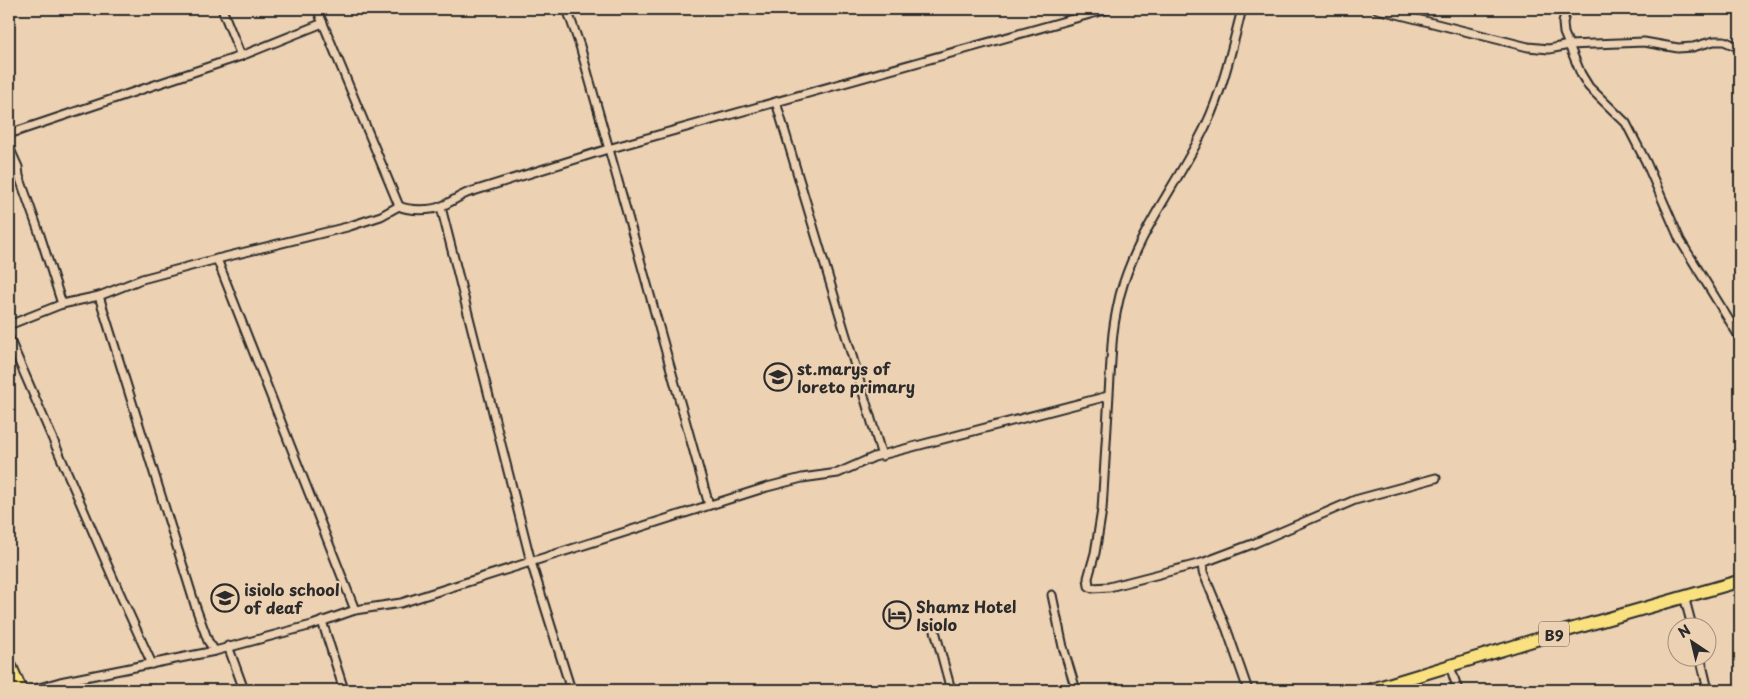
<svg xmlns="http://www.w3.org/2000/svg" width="1749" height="699" viewBox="0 0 1749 699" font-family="'Playpen Sans',sans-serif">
<rect width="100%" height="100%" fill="#ecd1b3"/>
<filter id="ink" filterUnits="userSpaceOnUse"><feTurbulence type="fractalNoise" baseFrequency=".02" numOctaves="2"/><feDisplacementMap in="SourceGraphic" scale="10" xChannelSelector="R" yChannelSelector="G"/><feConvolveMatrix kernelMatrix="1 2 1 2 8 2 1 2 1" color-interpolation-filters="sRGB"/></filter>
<g filter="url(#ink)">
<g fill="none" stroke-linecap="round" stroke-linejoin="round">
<g stroke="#2b2b2b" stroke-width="11">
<g id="minor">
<path d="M222,9l19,47"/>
<path d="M317,9l82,197"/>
<path d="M567,9l13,37 129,459"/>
<path d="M1242,9c-10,39 -19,80 -36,116 -27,57 -70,109 -86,170 -4,17 -7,32 -8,49l-10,166 -7,43 -7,25 1,8 3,2 17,-1 93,-24 53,-20 100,-43 81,-22"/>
<path d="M1377,9l151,38 21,2 20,-4 75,-3 34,6 15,-1 21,-6h10l16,7"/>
<path d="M1566,9l-3,14 1,10 17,41 8,13 37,36 20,39 34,78 60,98"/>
<path d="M776,102l106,354"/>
<path d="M9,134l232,-78 82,-33"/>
<path d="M9,147l9,20 1,9 21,59 22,69"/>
<path d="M441,207l90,355 40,128"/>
<path d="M217,259l138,351"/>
<path d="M99,296l97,312 12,33 7,10"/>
<path d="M9,325l53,-21 37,-8 43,-17 75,-20 130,-32 34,-11 18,-10c10,5 33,5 43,0 9,-4 16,-9 25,-13l141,-44 500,-140"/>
<path d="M9,338l107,247 36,79"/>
<path d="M1202,563l1,9 24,58 21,60"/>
<path d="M1052,595l11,52 13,43"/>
<path d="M1684,596l8,30"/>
<path d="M322,621l22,69"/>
<path d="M934,627l17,63"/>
<path d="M228,646l16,44"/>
<path d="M1700,656l8,34"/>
<path d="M1450,666l8,24"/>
<path d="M32,690l28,-8 155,-31 97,-26 43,-15 46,-7 366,-116 35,-9 36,-5 36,-16 234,-61"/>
</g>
</g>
<g stroke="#2b2b2b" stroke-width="15">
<g id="trunk">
<path d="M9,663l12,27"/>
<path d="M1370,690l181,-55 189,-54"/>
</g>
</g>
<use href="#minor" stroke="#ecd1b3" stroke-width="7"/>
<use href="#trunk" stroke="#fae180" stroke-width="11"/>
</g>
</g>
<defs>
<g id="school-ring" transform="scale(1.4375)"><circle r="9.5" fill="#ecd1b3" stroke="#2b2b2b" stroke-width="1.5"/><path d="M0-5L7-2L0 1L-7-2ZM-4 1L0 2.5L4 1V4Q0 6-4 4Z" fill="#2b2b2b"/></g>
<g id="hotel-ring" transform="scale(1.4375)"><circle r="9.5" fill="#ecd1b3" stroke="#2b2b2b" stroke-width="1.5"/><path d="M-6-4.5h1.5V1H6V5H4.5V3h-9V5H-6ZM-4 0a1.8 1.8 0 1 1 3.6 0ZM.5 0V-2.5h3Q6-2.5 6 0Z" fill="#2b2b2b"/></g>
</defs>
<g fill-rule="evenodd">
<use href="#school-ring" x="778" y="377"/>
<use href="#school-ring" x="225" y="598"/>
<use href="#hotel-ring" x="897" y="615"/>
</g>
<g text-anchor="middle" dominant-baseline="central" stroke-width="4.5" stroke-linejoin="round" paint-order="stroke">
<rect fill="#ecd1b3" stroke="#655d54" stroke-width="1" x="1539" y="621.5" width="30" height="25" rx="4"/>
<g font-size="15" font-weight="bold" fill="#2b2b2b">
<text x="1554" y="634">B9</text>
</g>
<g font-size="16" font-weight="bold" fill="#2b2b2b" stroke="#ecd1b3" text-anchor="start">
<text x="797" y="368">st.marys of<tspan x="797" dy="18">loreto primary</tspan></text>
<text x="244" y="589">isiolo school<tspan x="244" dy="18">of deaf</tspan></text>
<text x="916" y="606">Shamz Hotel<tspan x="916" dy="18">Isiolo</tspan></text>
</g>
</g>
<rect width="1749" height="699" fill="none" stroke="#ecd1b3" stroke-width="30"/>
<rect x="15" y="15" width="1719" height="669" fill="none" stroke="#2b2b2b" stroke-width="2" filter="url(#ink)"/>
<g transform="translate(1692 642) rotate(325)"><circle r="24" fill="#ecd1b3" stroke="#9f8f7d"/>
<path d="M0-4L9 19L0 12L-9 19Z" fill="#2b2b2b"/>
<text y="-8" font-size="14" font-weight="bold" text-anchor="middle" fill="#2b2b2b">N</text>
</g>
</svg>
